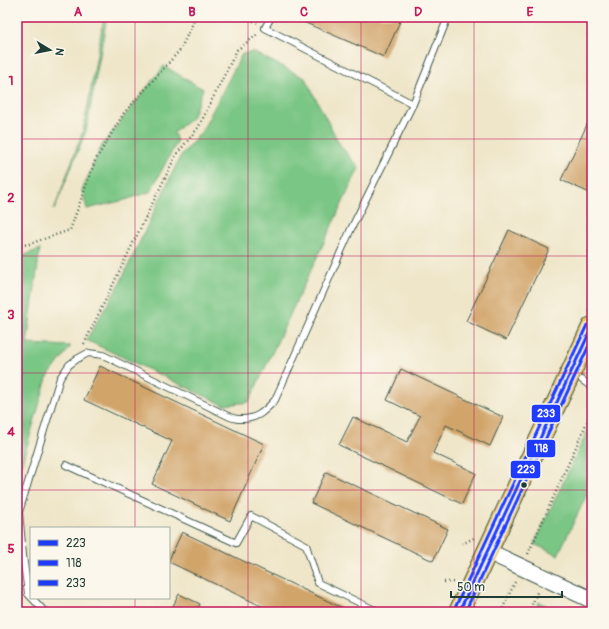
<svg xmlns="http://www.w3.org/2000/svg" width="609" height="629" viewBox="0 0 609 629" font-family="Pangolin,sans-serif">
<rect width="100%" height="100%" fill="#fbf7ec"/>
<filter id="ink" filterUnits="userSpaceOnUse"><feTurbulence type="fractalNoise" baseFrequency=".025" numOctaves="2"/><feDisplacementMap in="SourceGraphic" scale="8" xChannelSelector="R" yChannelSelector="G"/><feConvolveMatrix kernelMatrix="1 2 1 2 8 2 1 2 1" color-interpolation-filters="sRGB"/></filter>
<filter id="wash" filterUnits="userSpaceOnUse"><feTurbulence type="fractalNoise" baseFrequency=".012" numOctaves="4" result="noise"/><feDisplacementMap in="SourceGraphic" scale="16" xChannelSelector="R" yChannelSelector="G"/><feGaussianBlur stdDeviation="0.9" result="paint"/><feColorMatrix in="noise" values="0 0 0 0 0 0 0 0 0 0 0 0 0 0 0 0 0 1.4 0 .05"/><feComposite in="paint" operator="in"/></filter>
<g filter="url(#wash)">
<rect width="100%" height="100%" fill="#efe6c9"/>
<g fill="#7ac685" stroke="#4c825c">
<path d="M104,17h3l-21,114 -32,79 29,-79z"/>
<path d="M253,52l52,26 35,67 19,23 -110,234 -25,3 -138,-65 33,-55 61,-128 22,-26 40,-77z"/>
<path d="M164,66l39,23 -11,29 -18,14 3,10 -27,50 -25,8 -38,9 -5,-19 20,-45z"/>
<path d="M40,249l-13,95 44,2 -24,32 -30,102v-222z"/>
<path d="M592,421v63l-34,71 -24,-11z"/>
<path d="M539,602l19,10h-24z"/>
</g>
<g id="blocks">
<g fill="#d1a46a">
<path d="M292,17h110l-18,40z"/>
<path d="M592,114v80l-31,-14z"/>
<path d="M509,230l40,19 -43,91 -40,-19z"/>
<path d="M100,366l164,78 -34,77 -78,-37 20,-43 -88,-41z"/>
<path d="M401,369l102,48 -13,29 -44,-21 -13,28 43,20 -14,31 -123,-59 14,-28 54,25 13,-26 -33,-16z"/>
<path d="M326,472l122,57 -15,32 -122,-58z"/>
<path d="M182,532l169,80h-77l-105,-50v-2z"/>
<path d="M179,594l21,10 -4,8h-26z"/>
</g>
</g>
</g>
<g filter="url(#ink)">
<use href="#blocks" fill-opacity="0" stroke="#3e564a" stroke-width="1"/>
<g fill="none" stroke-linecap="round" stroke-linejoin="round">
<g stroke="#3e564a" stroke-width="8">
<g id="service">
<path d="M271,17l-6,11 148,76"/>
<path d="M582,380l10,7"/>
<path d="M66,465l170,78 15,-27 55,29 12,38 61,29"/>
<path d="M31,597l-3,-3 -5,-39 -4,-43 41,-134 9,-13 8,-6 11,-6 15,2 123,60c4,2 8,4 13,4 17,1 25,-7 36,-19l76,-171 62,-125 35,-87"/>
<path d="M32,598l13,14"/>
</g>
</g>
<g stroke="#3e564a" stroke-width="18">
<path id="tertiary" d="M487,551l105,49"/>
</g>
<g stroke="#3e564a" stroke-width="22">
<path id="primary" d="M459,612l133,-285"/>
</g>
<g stroke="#3e564a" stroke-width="2.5" stroke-dasharray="1 3" stroke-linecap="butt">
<path d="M246,17l11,6"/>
<path d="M17,246l12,-2 41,-14 25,-69 29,-48 56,-63 16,-33"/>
<path d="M588,311l4,-7"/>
<path d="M84,344l92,-189 22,-27 39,-78 21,-16"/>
<path d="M462,544l12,-6"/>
<path d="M528,554l64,-143"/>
<path d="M444,582h10"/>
<path d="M501,612l15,-32"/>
<path d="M529,612l9,-22"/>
</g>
<use href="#service" stroke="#fff" stroke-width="6"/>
<use href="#tertiary" stroke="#fff" stroke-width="16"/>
<use href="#primary" stroke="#ebc669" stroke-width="20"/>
<g stroke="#fbf7ec" stroke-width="6">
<path id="bus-1" d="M459,612l133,-285"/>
</g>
<g stroke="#fbf7ec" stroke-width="6">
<path id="bus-2" d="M465,612l127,-273"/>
</g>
<g stroke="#fbf7ec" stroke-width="6">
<path id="bus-3" d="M454,610l133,-285"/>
</g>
<use href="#bus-1" stroke="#1f3bff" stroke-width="3"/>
<use href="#bus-2" stroke="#1f3bff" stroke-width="3"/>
<use href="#bus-3" stroke="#1f3bff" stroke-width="3"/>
</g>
</g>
<path fill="none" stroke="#c2185b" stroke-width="1" stroke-opacity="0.55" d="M135,17v511M248,17v595M361,17v595M474,17v595M17,139h575M17,256h575M17,373h575M17,490h575M135,598v14"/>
<circle fill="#1f3d34" stroke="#fbf7ec" stroke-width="1.5" cx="524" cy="485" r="3.5"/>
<g stroke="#fbf7ec" stroke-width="1.5">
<rect x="531" y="404" width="30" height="19" rx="4" fill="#1f3bff"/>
<rect x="526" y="439" width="30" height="19" rx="4" fill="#1f3bff"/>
<rect x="510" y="460" width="31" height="19" rx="4" fill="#1f3bff"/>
</g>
<g font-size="11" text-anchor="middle" font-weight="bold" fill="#fff">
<text x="546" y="417">233</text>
<text x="541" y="452">118</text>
<text x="526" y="473">223</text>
</g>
<rect width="609" height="629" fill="none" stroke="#fbf7ec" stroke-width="44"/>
<rect x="30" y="527" width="140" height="72" fill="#fbf7ec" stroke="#a3ada2"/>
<rect x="38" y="540" width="20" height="6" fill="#1f3bff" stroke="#a3ada2"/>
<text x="66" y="547" font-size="12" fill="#1f3d34">223</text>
<rect x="38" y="560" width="20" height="6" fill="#1f3bff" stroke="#a3ada2"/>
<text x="66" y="567" font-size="12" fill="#1f3d34">118</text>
<rect x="38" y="580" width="20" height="6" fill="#1f3bff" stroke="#a3ada2"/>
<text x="66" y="587" font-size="12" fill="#1f3d34">233</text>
<g transform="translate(50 50) rotate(100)" stroke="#fbf7ec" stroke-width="3" paint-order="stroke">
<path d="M0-3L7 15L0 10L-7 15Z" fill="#1f3d34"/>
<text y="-6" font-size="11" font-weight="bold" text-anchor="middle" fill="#1f3d34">N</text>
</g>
<path d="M451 591v6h111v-6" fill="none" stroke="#1f3d34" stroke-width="2"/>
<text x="457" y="591" font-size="12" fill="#1f3d34" stroke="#fbf7ec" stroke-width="3" paint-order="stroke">50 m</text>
<rect x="22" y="22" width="565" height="585" fill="none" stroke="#c2185b" stroke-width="1.5"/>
<g font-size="13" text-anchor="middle" font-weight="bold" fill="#c2185b">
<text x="78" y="16">A</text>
<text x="192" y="16">B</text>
<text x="304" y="16">C</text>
<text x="418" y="16">D</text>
<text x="530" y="16">E</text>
<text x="11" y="85">1</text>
<text x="11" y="202">2</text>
<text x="11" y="319">3</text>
<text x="11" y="436">4</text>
<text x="11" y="553">5</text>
</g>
</svg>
